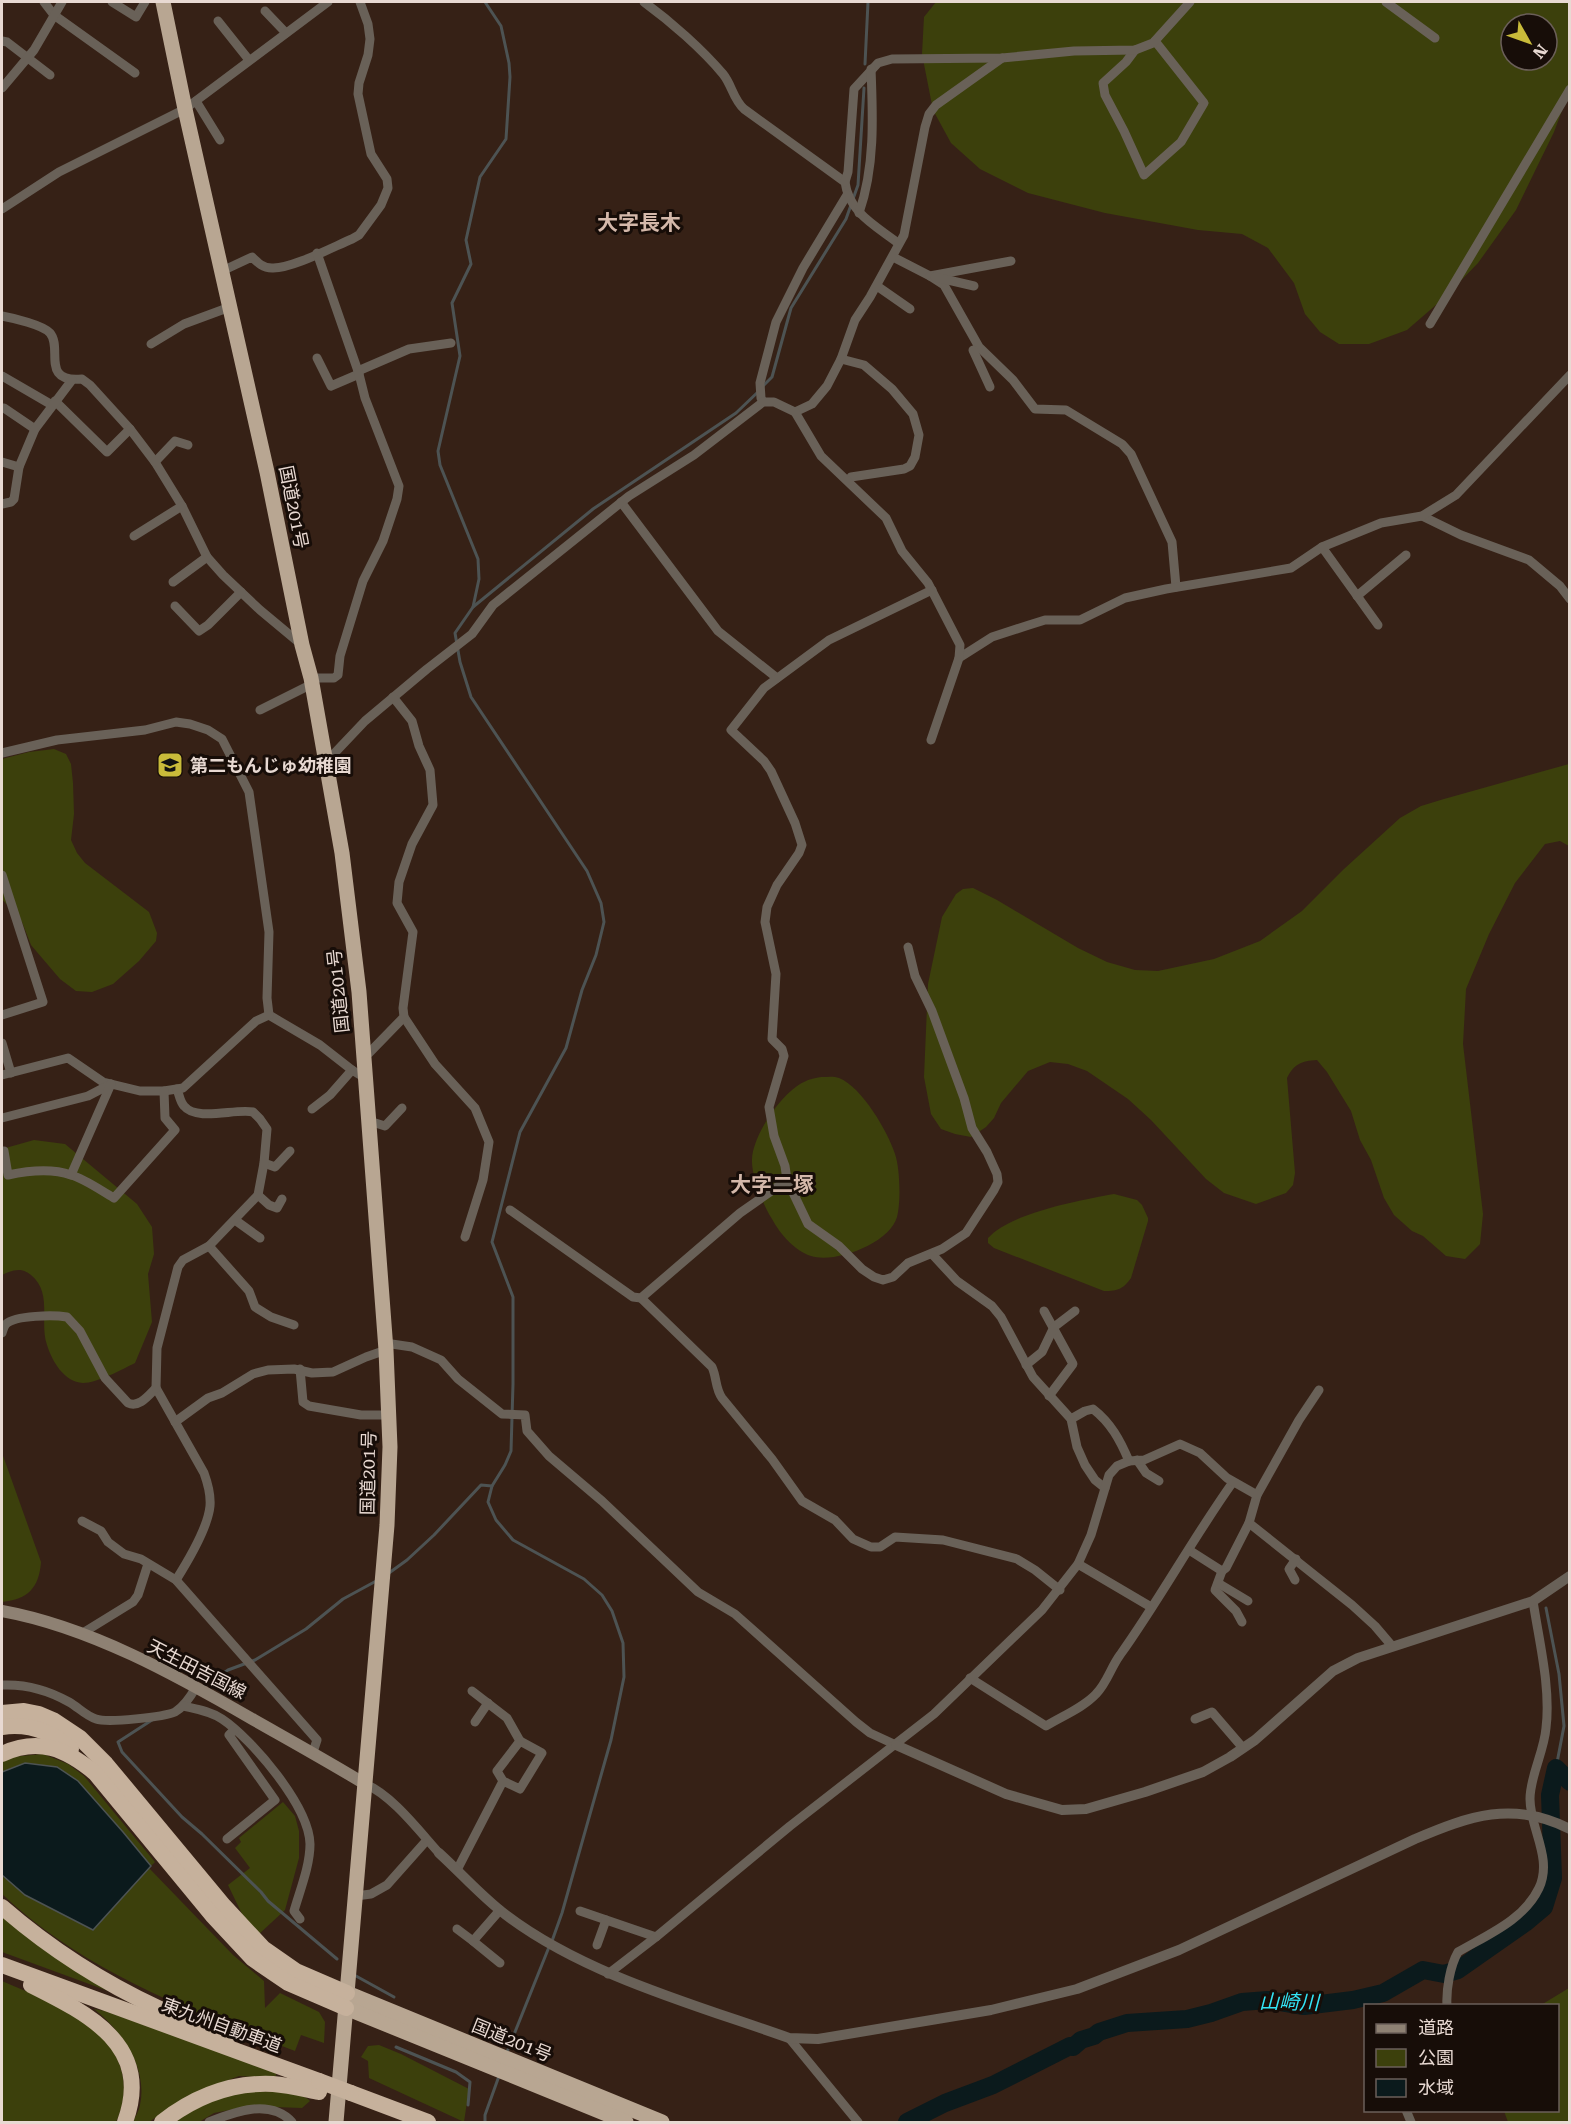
<svg xmlns="http://www.w3.org/2000/svg" width="1571" height="2124" viewBox="0 0 1571 2124" font-family="'Roboto Serif','Noto Sans JP',serif">
<rect width="100%" height="100%" fill="#362116"/>
<g fill="#3c400c" fill-rule="evenodd">
<path d="M936,2h633v90l-15,40 -38,78 -38,53 -34,35 -37,32 -38,14h-30l-19,-12 -15,-18 -11,-31 -26,-35 -26,-14 -44,-4 -93,-17 -77,-20 -48,-24 -29,-26 -18,-33 -11,-56 2,-37zM1511,24h36v36h-36z"/>
<path d="M54,749l12,5 5,10 2,19 1,31 -3,26 6,13 8,10 64,49 8,21 -1,8 -17,20 -26,23 -21,8 -16,-1 -16,-12 -29,-34 -9,-23 -20,-23v-140l27,-7z"/>
<path d="M1569,764v82l-9,-5 -15,3 -30,39 -26,51 -23,55 -3,55 20,170 -3,30 -15,15 -19,-3 -23,-20 -11,-5 -18,-16 -10,-17 -13,-38 -11,-20 -9,-29 -24,-39 -10,-12c-16,1 -23,4 -30,18l8,95 -2,12 -7,8 -30,11 -32,-11 -18,-14 -55,-59 -23,-21 -41,-28 -19,-7 -18,-2 -22,9 -27,32 -7,15 -8,9 -15,10 -16,-3 -14,-5 -10,-15 -7,-37 4,-93 14,-67 14,-23 7,-5 10,-1 24,12 81,48 29,14 28,8 23,1 56,-12 46,-18 42,-30 42,-42 56,-51 21,-12 23,-7z"/>
<path d="M821,1077c6,0 13,-1 18,1 23,9 49,54 56,76 5,14 6,49 2,63 -7,26 -62,47 -86,39 -16,-5 -31,-22 -39,-37 -9,-14 -21,-44 -20,-60 1,-24 30,-67 52,-77 5,-3 12,-4 17,-5z"/>
<path d="M34,1140l31,4 72,60 15,23 2,27 -6,20 4,48 -17,41c-12,6 -38,20 -52,20 -19,-1 -31,-22 -36,-38 -8,-23 6,-52 -16,-70 -9,-8 -19,-5 -29,0v-126z"/>
<path d="M1114,1194l23,6 5,5 6,13v3l-17,57c-8,11 -13,13 -27,13l-110,-43 -6,-5v-5c22,-25 93,-38 126,-44z"/>
<path d="M2,1453l39,109c-2,26 -13,37 -39,40z"/>
<path d="M43,1754l25,10 16,12 71,86 -4,4 -28,-34 -45,-51 -21,-14 -32,-4 -23,9v-10l9,-5z"/>
<path d="M283,1802l12,14 4,15v27l-14,52 -27,25 -15,-19 -15,-31 22,-17 -15,-20 6,-6 -2,-4z"/>
<path d="M149,1868l84,87 31,26 1,27 15,-15 39,19 6,10 -1,21 -23,-8 -6,16c-103,-39 -212,-80 -293,-157v-19l23,20 68,35z"/>
<path d="M2,1914l109,78 -109,-40z"/>
<path d="M2,1981c24,11 53,20 76,35 38,25 58,63 38,106h-114z"/>
<path d="M1569,1988v134h-61l-4,-11 54,-1v-104l-17,-1z"/>
<path d="M94,2009l11,2 172,61 -2,6 -36,-2 -52,20 -38,26h-16c2,-5 6,-11 7,-17 8,-37 -18,-74 -46,-96z"/>
<path d="M379,2045l22,9 68,35 -5,33 -95,-44 -1,-17 -7,-4 7,-11z"/>
<path d="M239,2091c16,1 61,-2 71,10l-8,7 -52,-2 -36,7 -15,9h-27l33,-22z"/>
</g>
<path fill="#0b1a1c" stroke="#4d5353" stroke-width="1.5" d="M25,1763l32,4 21,14 45,51 28,34 -58,64 -68,-35 -23,-20v-103z"/>
<g fill="none" stroke-linecap="round" stroke-linejoin="round">
<g stroke="#4d5353" stroke-width="3">
<path d="M865,64l3,-62"/>
<path d="M853,199l5,-14 6,-97"/>
<path d="M763,386l9,-9 19,-69 55,-89 5,-14"/>
<path d="M473,607l6,-28 -1,-20 -38,-94 -2,-14 22,-95 -8,-53 19,-39 -5,-24 14,-63 26,-38 4,-62 -1,-14 -8,-37 -16,-24"/>
<path d="M389,1573l18,-13 27,-25 47,-50 11,1"/>
<path d="M1546,1608l13,66 5,52 -8,42"/>
<path d="M203,1687l25,-17 27,-10 51,-31 37,-30 35,-19"/>
<path d="M152,1720l-34,22 4,10 60,65 20,17 59,58 7,9 69,58"/>
<path d="M552,1941l10,-28 49,-173 13,-63 -1,-34 -11,-32 -10,-16 -18,-16 -71,-39 -17,-20 -8,-18 4,-16 13,-21 6,-14 2,-67v-87l-21,-55 28,-110 46,-84 16,-58 14,-35 8,-33 -3,-19 -14,-32 -116,-174 -11,-35 -5,-29 18,-26 120,-98 143,-96 23,-22"/>
<path d="M356,1976l38,21"/>
<path d="M396,2047l60,25 14,10 -2,23"/>
<path d="M507,2052l42,-105"/>
<path d="M485,2122v-7l14,-39"/>
</g>
<path stroke="#0b1a1c" stroke-width="18" d="M907,2122l38,-19 48,-18 77,-39 3,1 8,-7 13,-4 5,-4 28,-9 60,-4 24,-6 31,-11 26,-2 36,6 49,-6 30,-7 40,-23 21,4 14,-4 67,-47 19,-16 9,-29 -3,-83 6,-27 14,14"/>
<g stroke="#696158" stroke-width="9">
<path d="M44,2l10,13 81,58"/>
<path d="M112,2l24,15 9,-15"/>
<path d="M644,2c26,19 58,47 79,72 9,11 10,25 21,35l101,73c4,31 31,44 53,61"/>
<path d="M1386,2l49,36"/>
<path d="M265,11l21,22"/>
<path d="M218,21l31,39"/>
<path d="M2,41l5,1 43,33"/>
<path d="M1135,50l-9,12 -23,21 2,12 19,36 20,44 37,-33 23,-39 -49,-62"/>
<path d="M2,88l32,-38 28,-48"/>
<path d="M196,101l24,39"/>
<path d="M845,182l3,-10 6,-83 24,-26 14,-4 110,-1 72,-7 61,-1 18,-7 37,-41"/>
<path d="M2,209l57,-37 126,-63 143,-107"/>
<path d="M859,213c16,-46 14,-96 12,-144"/>
<path d="M893,257l37,19 81,-15"/>
<path d="M222,271l30,-14c6,6 11,11 20,11 19,1 61,-21 80,-29l7,-4 22,-30 7,-17 -1,-9 -16,-25 -13,-60 1,-11 9,-28 2,-16 -2,-15 -8,-22"/>
<path d="M930,276l14,9 35,62 34,33 22,29 31,1 56,34 9,10 41,88 4,45"/>
<path d="M935,277l39,9"/>
<path d="M877,286l33,23"/>
<path d="M2,316c11,2 41,9 48,17 13,15 -10,50 32,46l8,6 40,44 25,33 27,44 25,51 16,18 37,35 42,35"/>
<path d="M1430,324l140,-235"/>
<path d="M151,344l33,-20 46,-17"/>
<path d="M973,350l17,37"/>
<path d="M317,358l14,28 28,-12"/>
<path d="M841,359l23,6 28,24 21,25 6,21 -4,22 -5,9 -6,3 -53,8"/>
<path d="M358,371l51,-22 42,-6"/>
<path d="M2,376l50,29"/>
<path d="M55,401l52,51 23,-23"/>
<path d="M763,402l-2,-4 -1,-15 16,-61 27,-54 44,-73"/>
<path d="M4,408l31,21"/>
<path d="M795,412l17,-8 15,-18 14,-27 14,-39 15,-23 34,-62 21,-108 4,-13 7,-9 66,-47"/>
<path d="M2,462l17,5"/>
<path d="M155,462l20,-21 13,4"/>
<path d="M621,502l97,129 59,47"/>
<path d="M2,504l9,-2 3,-3 5,-32 16,-38 37,-49"/>
<path d="M1422,516l39,19 68,25 31,26 10,13"/>
<path d="M134,536l48,-30"/>
<path d="M1322,547l56,78"/>
<path d="M173,582l34,-25"/>
<path d="M1357,596l49,-41"/>
<path d="M175,606l24,25 9,-6 33,-33"/>
<path d="M959,658l33,-21 37,-12 16,-5h35l45,-22 41,-9 125,-21 31,-21 59,-24 41,-7 34,-21 114,-120"/>
<path d="M311,678h23l4,-3 2,-19 23,-75 20,-40 14,-42 2,-13 -34,-88 -6,-24 -42,-121"/>
<path d="M260,710l52,-26"/>
<path d="M2,753l55,-13 88,-10 31,-8 14,2 18,6 14,9 27,53 20,140 -2,66 2,17 51,30 32,25 13,8"/>
<path d="M327,761l38,-40 62,-52 45,-35 21,-29 136,-109 65,-41 69,-53h11l21,10 26,44 65,62 16,33 26,32 32,62 -1,13 -28,82"/>
<path d="M2,875l41,127 -41,13"/>
<path d="M908,947l7,29 17,35 32,87 8,30 15,24 10,22 1,8 -4,8 -28,43 -24,16 -34,14 -15,14 -10,3 -9,-3 -12,-8 -23,-23 -31,-22 -21,-44 -2,-14 -11,-30 -5,-29 15,-51 -2,-7 -10,-10 4,-65 -11,-52 2,-15 10,-22 22,-32 3,-8 -7,-22 -24,-52 -7,-10 -33,-31 33,-42 65,-48 103,-50"/>
<path d="M404,1017l31,47 40,44 14,34 -6,38 -18,57"/>
<path d="M2,1043l9,30"/>
<path d="M364,1055l5,-2 35,-36 -1,-9 10,-76 -16,-29 2,-21 13,-38 21,-39 -3,-35 -11,-24 -7,-25 -19,-24"/>
<path d="M2,1075l66,-17 35,24 8,2 29,7h24l19,-3 73,-67 13,-6"/>
<path d="M312,1109l18,-14 22,-25"/>
<path d="M2,1118l86,-22 23,-12"/>
<path d="M369,1121l16,5 17,-18"/>
<path d="M2,1151h2l4,24c19,-4 43,-7 63,0 14,4 29,15 43,23l61,-68 -10,-12 -1,-27"/>
<path d="M264,1163l11,4 15,-16"/>
<path d="M71,1175l40,-91"/>
<path d="M258,1195l11,10 8,3 5,-9"/>
<path d="M510,1210l123,87 8,1 99,-85 47,-33"/>
<path d="M235,1220l25,18"/>
<path d="M209,1246l40,45 6,16 16,10 23,8"/>
<path d="M932,1254l25,27 35,25 9,11 32,60 38,42 6,28 8,18 10,15 10,8"/>
<path d="M641,1298l71,69c5,11 3,21 10,31l50,61 30,42 33,19 18,19 18,8h9l15,-10 48,3 74,19 18,11 25,20"/>
<path d="M1044,1311l29,53 -24,32"/>
<path d="M2,1333c1,-3 2,-7 4,-9 10,-9 48,-9 61,-7l13,14 25,47 23,25c11,5 20,-7 28,-15l48,85c4,11 7,21 6,33 -2,21 -22,55 -34,74"/>
<path d="M385,1343l27,4 29,13 17,19 44,35 23,1 2,16 22,25 53,45 96,91 37,22 121,108 14,11 26,12"/>
<path d="M1026,1365l16,-13 12,-25 21,-16"/>
<path d="M300,1369l3,33 6,4 52,9h27"/>
<path d="M156,1388l1,-40 21,-81 5,-7 26,-14 49,-51 6,-32 3,-34 -7,-10 -7,-7c-17,-4 -56,10 -69,-6 -4,-4 -5,-12 -7,-17"/>
<path d="M1319,1390l-20,30 -42,75 -8,28 103,82 23,21 17,20"/>
<path d="M1071,1419l14,-8 8,-2c18,14 27,31 36,52"/>
<path d="M175,1422l33,-24 14,-5 31,-19 15,-4 26,-1 18,4 21,-1 33,-15 20,-7"/>
<path d="M1137,1460l9,13 13,8"/>
<path d="M82,1521l19,10 7,11 16,12 17,5 35,21 141,160 -4,12"/>
<path d="M1189,1550l33,21 4,-3 23,-45"/>
<path d="M1078,1564l73,43"/>
<path d="M1222,1571l-7,19 21,21 6,11"/>
<path d="M1295,1580l-6,-11 7,-10"/>
<path d="M1218,1583l30,18"/>
<path d="M81,1634l52,-32 5,-7 10,-31"/>
<path d="M970,1678l76,48c16,-10 37,-18 50,-32 11,-11 15,-27 24,-39 40,-56 73,-117 113,-173"/>
<path d="M2,1685c23,-1 46,5 67,17 9,5 17,14 27,17 12,4 68,-2 79,-7 10,-6 16,-16 21,-25"/>
<path d="M472,1691l35,27 13,23"/>
<path d="M183,1706c13,3 27,5 39,13 30,20 87,87 88,125 0,22 -10,46 -16,67l6,8"/>
<path d="M1195,1719l17,-7 31,36"/>
<path d="M475,1722l13,-19"/>
<path d="M365,1784c27,11 54,47 74,69"/>
<path d="M227,1839l48,-39 -46,-65 5,-5"/>
<path d="M457,1870l46,-89 17,8 22,-36 -22,-12 -23,30 6,10"/>
<path d="M356,1896l15,-2 16,-9 40,-45"/>
<path d="M580,1911l76,26"/>
<path d="M457,1929l16,12"/>
<path d="M597,1945l9,-25"/>
<path d="M500,1963l-27,-22 27,-31"/>
<path d="M608,1974l48,-37 134,-111 144,-112 108,-104 36,-46 13,-29 18,-60 8,-9 12,-5 15,-1 36,-16 20,9 27,25 30,17"/>
<path d="M1447,2006c-1,-16 3,-40 11,-54 29,-17 66,-32 81,-64 14,-30 -9,-59 -9,-89 0,-23 14,-47 16,-71 5,-40 -7,-87 -13,-127"/>
<path d="M789,2038l69,84"/>
<path d="M1406,2110l5,12"/>
<path d="M209,2122c25,-10 61,-24 83,0"/>
</g>
<g stroke="#696158" stroke-width="10">
<path d="M896,1745l110,49 56,16 24,-1 59,-17 58,-20 27,-15 25,-17 78,-69 25,-13 175,-57 37,-25"/>
<path d="M439,1853c22,20 43,44 67,62 79,60 190,90 283,123l29,1 173,-29 86,-21 102,-39 236,-111c54,-23 98,-39 155,-10"/>
</g>
<path stroke="#8e8173" stroke-width="12" d="M2,1611c88,16 174,64 252,109 37,21 75,42 111,64"/>
<g stroke="#b8a692" stroke-width="15">
<path d="M163,2l22,107 82,363 35,173 9,33 31,175 17,139 27,358 4,97 -3,78 -51,597"/>
<path d="M347,1993l315,129"/>
<path d="M346,2008l280,114"/>
</g>
<g stroke="#c6b19c" stroke-width="16">
<path d="M2,1713l22,-2 15,3 14,6 27,18 26,26 118,142 39,42 33,23 51,22"/>
<path d="M2,1727c27,-4 49,4 69,22"/>
<path d="M2,1754c37,-17 64,-5 93,19l117,142 41,44 35,24 58,25"/>
<path d="M2,1907c46,40 102,76 158,102 21,9 43,17 65,26l3,3"/>
<path d="M2,1965l317,116"/>
<path d="M31,1985c58,29 122,61 94,137"/>
<path d="M351,2093l77,29"/>
<path d="M162,2122c32,-25 69,-40 111,-38 15,1 31,5 46,8"/>
</g>
<path stroke="#c6b19c" stroke-width="16" d="M319,2081l32,12"/>
</g>
<defs>
<g id="school-square" transform="scale(1.35)"><rect x="-9" y="-9" width="18" height="18" rx="4" fill="#c9bb3a" stroke="#170d08"/><path d="M0-5L7-2L0 1L-7-2ZM-4 1L0 2.5L4 1V4Q0 6-4 4Z" fill="#111"/></g>
</defs>
<g fill-rule="evenodd">
<use href="#school-square" x="170" y="765"/>
</g>
<g text-anchor="middle" dominant-baseline="central" stroke-width="6" stroke-linejoin="round" paint-order="stroke">
<g font-size="18" fill="#e8d9d2" stroke="#170d08">
<text transform="translate(294 507) rotate(79)">国道201号</text>
<text transform="translate(338 991) rotate(-96)">国道201号</text>
<text transform="translate(368 1473) rotate(-89)">国道201号</text>
<text transform="translate(197 1669) rotate(27)">天生田吉国線</text>
<text transform="translate(222 2025) rotate(20)">東九州自動車道</text>
<text transform="translate(512 2040) rotate(22)">国道201号</text>
</g>
<g font-size="18" font-weight="bold" fill="#e8d9d2" stroke="#170d08" text-anchor="start">
<text x="190" y="765">第二もんじゅ幼稚園</text>
</g>
<g font-size="20" font-style="italic" fill="#33e4f6" stroke="#170d08">
<text transform="translate(1289 2002) rotate(1)">山崎川</text>
</g>
<g font-size="21" font-weight="bold" fill="#d4b8aa" stroke="#170d08">
<text x="639" y="223">大字長木</text>
<text x="772" y="1185">大字二塚</text>
</g>
</g>
<rect width="1571" height="2124" fill="none" stroke="#e8d9d2" stroke-width="6"/>
<rect x="1364" y="2004" width="195" height="108" fill="#170d08" stroke="#6b5f59" stroke-width="1.5"/>
<rect x="1376" y="2024" width="30" height="9" fill="#8e8173" stroke="#6b5f59" stroke-width="1.5"/>
<text x="1418" y="2034" font-size="18" fill="#e8d9d2">道路</text>
<rect x="1376" y="2049" width="30" height="18" fill="#3c400c" stroke="#6b5f59" stroke-width="1.5"/>
<text x="1418" y="2064" font-size="18" fill="#e8d9d2">公園</text>
<rect x="1376" y="2079" width="30" height="18" fill="#0b1a1c" stroke="#6b5f59" stroke-width="1.5"/>
<text x="1418" y="2094" font-size="18" fill="#e8d9d2">水域</text>
<g transform="translate(1529 42) rotate(130)"><circle r="28" fill="#170d08" stroke="#6b5f59" stroke-width="1.5"/>
<path d="M0-4.5L10 22L0 15L-10 22Z" fill="#c9bb3a"/>
<text y="-9" font-size="16" font-weight="bold" text-anchor="middle" fill="#e8d9d2">N</text>
</g>
</svg>
